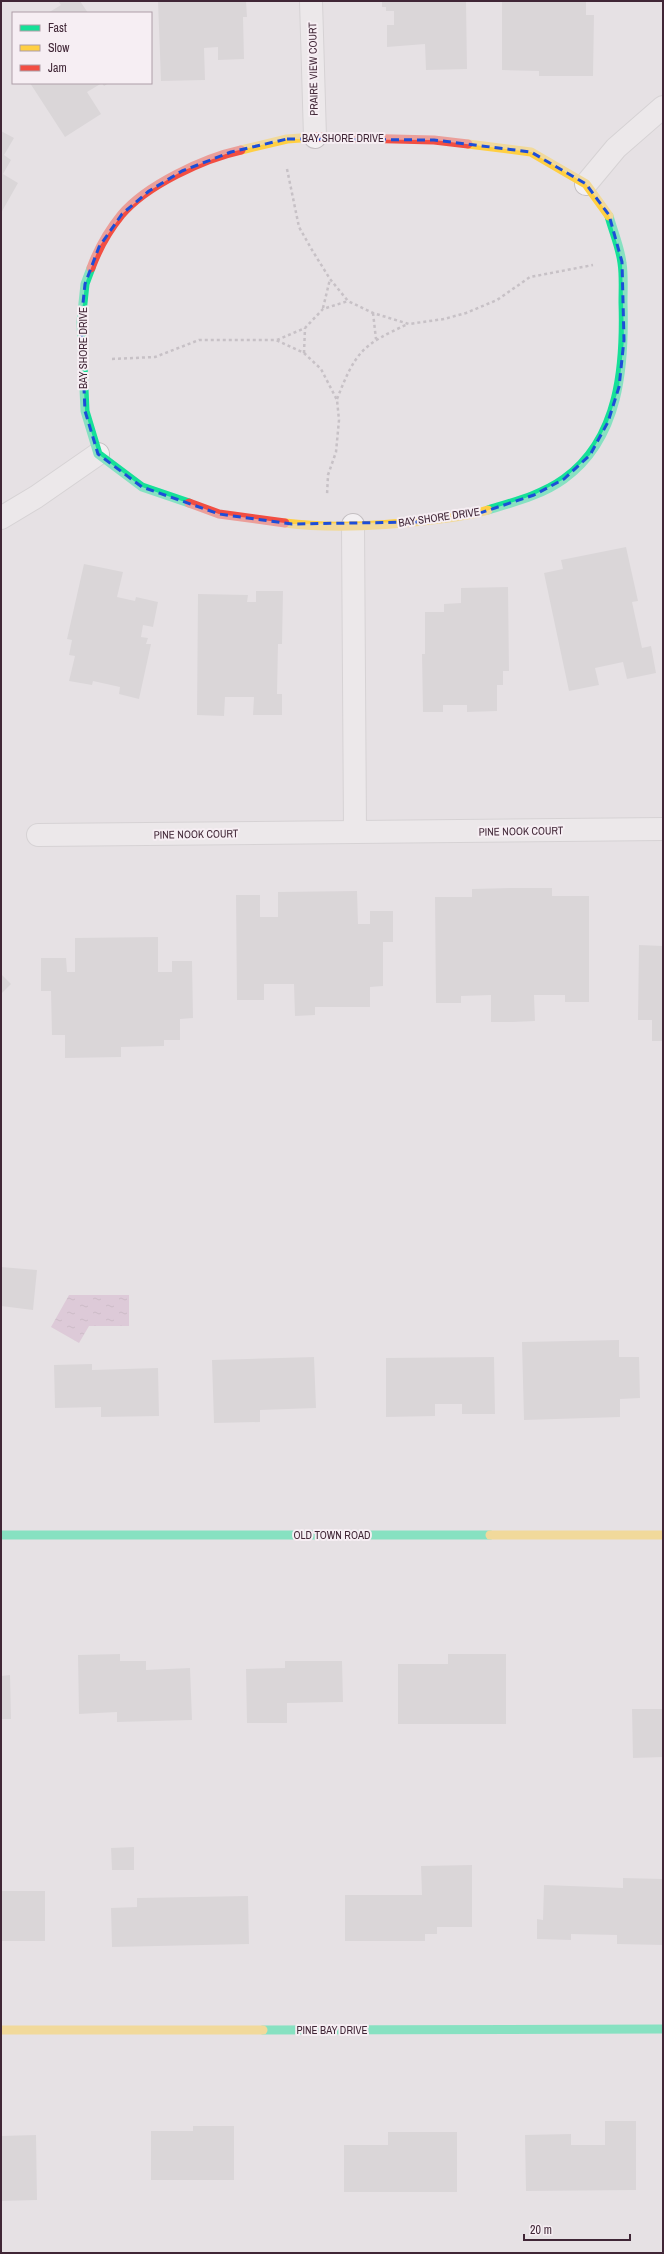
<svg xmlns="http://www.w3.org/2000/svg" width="664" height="2254" viewBox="0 0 664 2254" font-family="'Archivo Narrow',sans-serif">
<defs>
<pattern id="water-ripples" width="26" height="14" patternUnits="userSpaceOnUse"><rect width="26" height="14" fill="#d3adc9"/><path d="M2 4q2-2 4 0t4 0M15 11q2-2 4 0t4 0" fill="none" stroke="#ad8da4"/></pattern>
</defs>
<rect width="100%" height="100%" fill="#e6e1e4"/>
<path fill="url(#water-ripples)" d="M69,1295h60v31h-40l-10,17 -28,-16z"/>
<g fill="#cdc7cb">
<path d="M58,1h22l8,12h-40l13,-8z"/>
<path d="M158,1h88l1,16h-4l1,42 -26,1v-13l-14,1 1,32 -44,1z"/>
<path d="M382,1h84l1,68 -41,1 -1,-26 -38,3v-22h7v-14h-8v-4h-4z"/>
<path d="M502,1h84v14h8l-1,61h-54v-5l-37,-1z"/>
<path d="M30,83h79l-5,3 -2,-3 -15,9 14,22 -36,23z"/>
<path d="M1,131l13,7 -10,17 7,5 -8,14 15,9 -17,30z"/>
<path d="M626,547l12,54 -6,1 10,46 9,-2 5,27 -29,6 -4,-17 -28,6 4,17 -30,6 -25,-118 19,-4 -2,-9z"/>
<path d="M84,564l39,8 -6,25 18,4 1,-4 22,5 -5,25 -10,-2 -2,12 7,1 -2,6h5l-12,55 -20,-5 1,-7 -27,-6 -1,4 -23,-4 6,-25 -6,-1 3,-15 -5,-1z"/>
<path d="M508,587l1,84h-6v14h-6v26l-30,1v-7h-24v7h-20l-1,-58h3v-42h19v-8l17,-1v-15z"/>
<path d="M256,591h27l-1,53h-4l-1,50h5v21h-29l1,-18h-29l-1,19 -27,-1 1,-121 50,1 -1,7h9z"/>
<path d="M512,888h40v8h37v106h-24v-7h-31l1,26 -22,1h-22v-27l-30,1v7h-25l-1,-106h37v-8z"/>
<path d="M357,891l1,33h12v-13h23v31h-10v44l-13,1v20h-55v8l-20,1 -1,-32h-30v16h-27l-1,-105h24v22h18v-25z"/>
<path d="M158,937v35h14v-11h20l1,57 -13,1v21h-16v6l-43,1v10l-56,1v-23h-13l-1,-44h-10v-33h25l1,14h8v-34z"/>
<path d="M639,945l24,1v95h-11v-21h-14z"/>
<path d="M1,974l10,10 -10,10z"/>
<path d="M1,1267l36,3 -4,40 -32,-4z"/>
<path d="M619,1340v17h20l1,41 -20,1v18l-96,3 -2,-78z"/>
<path d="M314,1357l2,51 -56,2v12l-46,1 -2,-63z"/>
<path d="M494,1357l1,57h-33v-10h-27v12l-49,1v-59z"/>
<path d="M92,1364v6l66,-2 1,48 -58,1v-10l-46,1 -1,-43z"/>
<path d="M120,1654v7h26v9l44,-2 2,52 -75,2v-10l-38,2 -1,-59z"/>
<path d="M448,1654h58v70h-108v-60h50z"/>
<path d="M285,1661h57l1,41 -56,1v20h-40l-1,-54 39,-1z"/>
<path d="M10,1675l1,44h-10v-43z"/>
<path d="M632,1709h31v48l-30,1z"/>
<path d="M134,1847v23h-22l-1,-22z"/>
<path d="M472,1865v62h-35v7h-12v7h-80v-46h77l-1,-29z"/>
<path d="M623,1878l40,1v66l-46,-1v-9l-46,-1v6l-34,-1v-20l6,1 1,-35 79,3z"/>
<rect x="1" y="1891" width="44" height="50"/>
<path d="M248,1896l1,48 -137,3 -1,-39 26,-1v-9z"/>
<path d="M605,2121h31v69l-110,1 -1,-56 46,-1v11h34z"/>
<path d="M193,2126h41v54h-83v-49h42z"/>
<path d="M388,2132h69v60h-113v-47h44z"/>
<path d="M36,2135l1,65 -36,1v-65z"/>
</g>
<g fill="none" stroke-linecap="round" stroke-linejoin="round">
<g stroke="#c4bfc2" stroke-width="24">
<g id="street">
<path d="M311,1l4,136"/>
<path d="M586,184l30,-36 47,-41"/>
<path d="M1,518l35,-21 62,-43"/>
<path d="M353,525l2,307"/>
<path d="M38,835l625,-6"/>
</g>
</g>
<g stroke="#c7c1c6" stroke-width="2.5" stroke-dasharray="3 3" stroke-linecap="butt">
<path d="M287,169l12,58 13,23 18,29 18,22 25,12 36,11 35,-5 22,-6 31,-13 33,-23 63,-12"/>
<path d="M323,308l7,-29"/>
<path d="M373,313l3,26"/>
<path d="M277,340l28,-12 18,-19 25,-8"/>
<path d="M304,353l1,-25"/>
<path d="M112,359l43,-2 44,-17h77l28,13 17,16 16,31 2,20 -3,32 -8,23 -1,20"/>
<path d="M337,399c19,-48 25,-54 71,-75"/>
</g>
<use href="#street" stroke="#f3f0f2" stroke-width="22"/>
<g stroke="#16e098" stroke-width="9">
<path d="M91,268l-6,16 -4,38 4,89 13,43 44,33 47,16"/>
<path d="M488,510c26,-8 54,-15 76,-31 56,-40 61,-114 59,-177 0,-13 1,-26 -1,-39 -2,-16 -9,-32 -13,-47"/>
<path d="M1,1535h489"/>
<path d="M263,2030l400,-1"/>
</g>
<g stroke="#ffcf43" stroke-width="9">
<path d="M468,144l63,8 55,32 23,32"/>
<path d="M241,150l46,-11 28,-2"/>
<path d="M285,523c47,6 108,2 155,-4 17,-2 33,-4 48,-9"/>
<path d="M490,1535h173"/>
<path d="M1,2030h262"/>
</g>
<g stroke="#f24e42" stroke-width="9">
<path d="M315,137l119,3 34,4"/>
<path d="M91,268c7,-19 17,-37 30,-53 25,-30 83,-57 120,-65"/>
<path d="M189,503l30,11 66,9"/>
</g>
</g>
<path d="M0 0H664V2254H0ZM287,139l147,1 97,12 55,32 23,31 13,47 2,78 -5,47 -11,35 -18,33 -26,24 -30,16 -57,19 -61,8 -124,2 -73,-10 -77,-27 -44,-33 -13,-43 -4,-89 4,-38 14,-37 23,-33 27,-23 33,-20 49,-19z" fill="#e6e1e4" fill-opacity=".55" fill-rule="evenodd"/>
<path fill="none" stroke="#1d4ed8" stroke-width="3" stroke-dasharray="8 5" stroke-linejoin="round" d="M287,139l147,1 97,12 55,32 23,31 13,47 2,78 -5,47 -11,35 -18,33 -26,24 -30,16 -57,19 -61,8 -124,2 -73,-10 -77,-27 -44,-33 -13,-43 -4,-89 4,-38 14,-37 23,-33 27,-23 33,-20 49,-19z"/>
<g text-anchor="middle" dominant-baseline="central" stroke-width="4" stroke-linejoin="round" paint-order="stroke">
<g font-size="11" fill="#402636" stroke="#f6eef3">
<text transform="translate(313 69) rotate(-91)">PRAIRE VIEW COURT</text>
<text x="343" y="138">BAY SHORE DRIVE</text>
<text transform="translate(83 348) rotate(-90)">BAY SHORE DRIVE</text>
<text transform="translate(439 517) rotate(-8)">BAY SHORE DRIVE</text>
<text transform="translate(521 831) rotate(-1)">PINE NOOK COURT</text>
<text transform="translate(196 834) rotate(-1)">PINE NOOK COURT</text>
<text x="332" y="1535">OLD TOWN ROAD</text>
<text x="332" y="2030">PINE BAY DRIVE</text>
</g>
</g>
<rect width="664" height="2254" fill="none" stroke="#402636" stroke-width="4"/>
<rect x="12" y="12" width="140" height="72" fill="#f6eef3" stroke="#ad9ea7"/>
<rect x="20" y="25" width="20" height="6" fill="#16e098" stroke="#ad9ea7"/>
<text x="48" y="32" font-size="12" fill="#402636">Fast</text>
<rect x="20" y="45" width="20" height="6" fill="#ffcf43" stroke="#ad9ea7"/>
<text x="48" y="52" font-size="12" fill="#402636">Slow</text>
<rect x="20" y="65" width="20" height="6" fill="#f24e42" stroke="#ad9ea7"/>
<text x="48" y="72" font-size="12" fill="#402636">Jam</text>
<path d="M524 2234v6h106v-6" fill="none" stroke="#402636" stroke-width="2"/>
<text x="530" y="2234" font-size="12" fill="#402636" stroke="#f6eef3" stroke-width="3" paint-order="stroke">20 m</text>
</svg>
